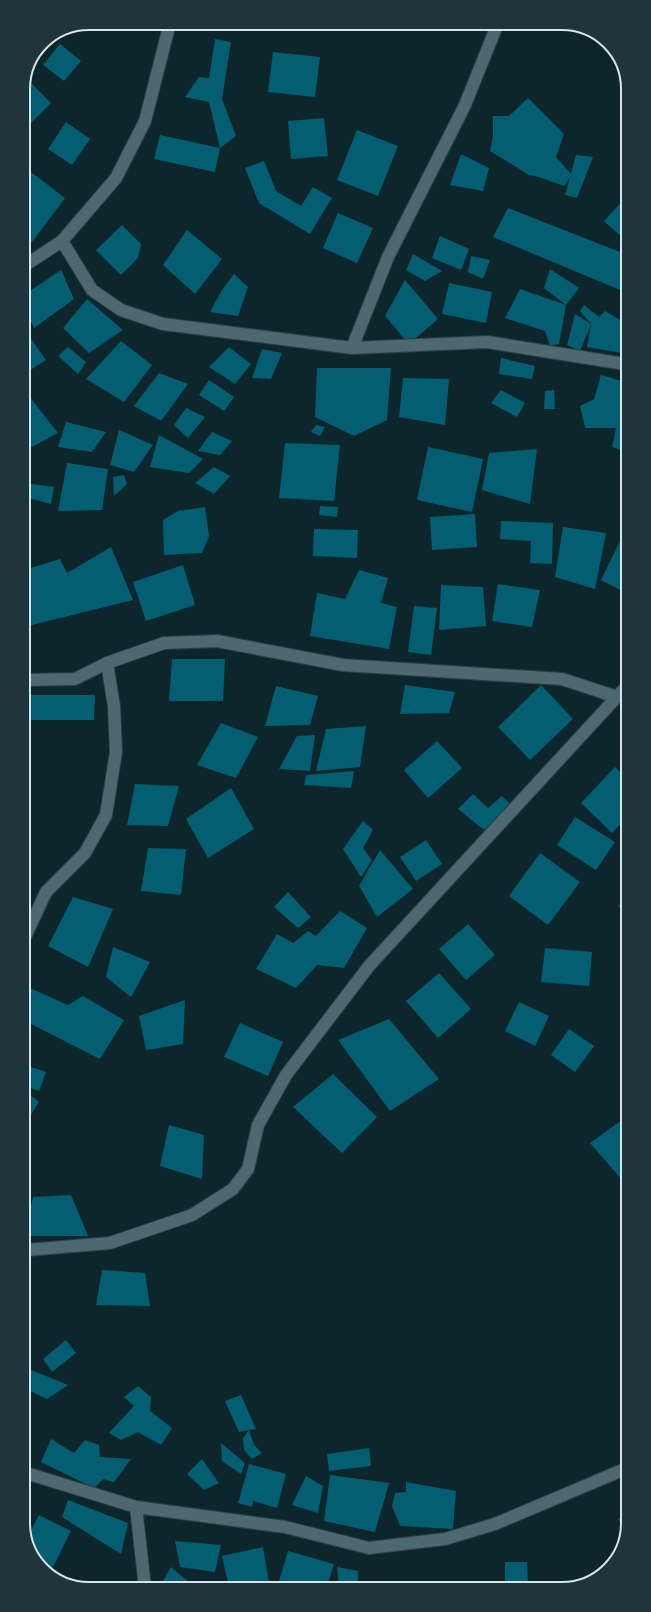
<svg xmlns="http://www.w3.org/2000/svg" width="651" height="1612" viewBox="0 0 651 1612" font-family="Raleway,sans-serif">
<rect width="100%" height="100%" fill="#0d262c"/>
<g fill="#025e70">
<path d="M215,39l16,3 -9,57 14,37 -16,12 -11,-46 -24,-5 14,-20 10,1z"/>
<path d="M60,44l21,17 -17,20 -21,-16z"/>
<path d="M273,52l47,5 -5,40 -47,-5z"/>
<path d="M26,78l25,25 -28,28v-46z"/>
<path d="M528,98l36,36 -8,23 15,17 5,-19 17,2 -16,41 -12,-3 5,-18 -6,9 -25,-9 -10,-2 -39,-24 3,-16v-19h16z"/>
<path d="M324,118l4,38 -37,3 -3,-38z"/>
<path d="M66,122l24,17 -18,26 -24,-16z"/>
<path d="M357,130l41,16 -20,50 -41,-16z"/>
<path d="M160,135l60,13 -5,24 -61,-13z"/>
<path d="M461,154l28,14 -6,23 -33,-6z"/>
<path d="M264,161l12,30 25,15 12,-19 19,11 -22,36 -51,-31 -14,-35z"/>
<path d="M23,166l42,32 -33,44 -9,-7z"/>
<path d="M625,198v42l-21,-19z"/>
<path d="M508,208l117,46v38l-132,-55z"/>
<path d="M338,213l35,15 -16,35 -34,-15z"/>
<path d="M122,225l19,19 -3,14 -17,17 -25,-25z"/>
<path d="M187,230l35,29 -27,35 -32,-29z"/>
<path d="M440,236l29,13 -8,21 -29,-12z"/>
<path d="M413,254l29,17 -17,10 -19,-11z"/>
<path d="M471,256l19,4 -7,19 -15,-7z"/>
<path d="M550,269l29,19 -13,17 -22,-17z"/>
<path d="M61,270l13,29 -40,29 -10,-20v-13z"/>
<path d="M234,274l14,13 -10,29 -28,-4 12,-22z"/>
<path d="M405,280l33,39 -29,25 -24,-28z"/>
<path d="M449,283l43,9 -6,31 -44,-9z"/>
<path d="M520,289l46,16 -7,39 -9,2 -5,-15 -40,-13z"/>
<path d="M87,299l36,31 -34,23 -26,-25z"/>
<path d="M584,305l15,12 6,-6 20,12v24l-3,6 -35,-6 4,-23 -11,-13z"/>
<path d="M575,314l16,10 -11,27 -13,-6z"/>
<path d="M24,329l22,31 -22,14z"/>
<path d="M121,341l31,24 -28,37 -38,-23z"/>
<path d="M68,347l18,15 -8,12 -20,-18z"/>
<path d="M229,347l22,17 -16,20 -26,-17z"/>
<path d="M262,349l20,4 -11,26 -19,-1z"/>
<path d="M501,358l34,8 -3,13 -33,-5z"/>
<path d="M317,368h74l-4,52 -33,16 -39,-19z"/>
<path d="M159,373l29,11 -27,37 -27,-15z"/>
<path d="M601,375l24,7v69l-13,-4 4,-19h-31l-5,-22 14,-7z"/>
<path d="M403,378l46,1 -4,46 -46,-8z"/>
<path d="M209,380l25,17 -10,14 -25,-16z"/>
<path d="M501,390l24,13 -8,14 -26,-14z"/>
<path d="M554,390l1,19h-11l1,-18z"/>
<path d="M29,396l29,37 -34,18v-53z"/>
<path d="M186,408l19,9 -17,21 -14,-13z"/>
<path d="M66,422l40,10 -14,20 -34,-5z"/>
<path d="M316,425l9,2 -5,9 -9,-4z"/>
<path d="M119,430l34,15 -19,27 -24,-7z"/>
<path d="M212,432l20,9 -12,14 -22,-4z"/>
<path d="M159,435l44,24 -14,14 -39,-6z"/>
<path d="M285,443l55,2 -6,56 -55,-3z"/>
<path d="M428,447l55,12 -11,53 -55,-12z"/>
<path d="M537,449l-7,55 -48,-14 7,-37z"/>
<path d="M67,463l41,6 -6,41 -44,1z"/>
<path d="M214,467l16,9 -16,18 -19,-11z"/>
<path d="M124,475l3,9 -13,12 -1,-19z"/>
<path d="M24,483l30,4 -3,17 -27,-7z"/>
<path d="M320,506l18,1 -1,10 -18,-2z"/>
<path d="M205,507l4,29 -7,17 -38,2 -1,-35 15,-9z"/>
<path d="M475,514l2,33 -45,3 -2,-33z"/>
<path d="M501,521l52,2 -1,41 -22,-1 1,-22 -31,-2z"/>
<path d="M563,527l43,6 -11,56 -40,-12z"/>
<path d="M314,529l44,1 -1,28 -44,-2z"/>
<path d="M621,539l5,1v53l-25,-13z"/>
<path d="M111,547l22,53 -105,26 -4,-10v-46l36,-11 7,14z"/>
<path d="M183,565l12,40 -49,16 -13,-39z"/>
<path d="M359,570l29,8 -7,25 16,4 -8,42 -79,-13 7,-43 28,6z"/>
<path d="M498,584l42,6 -8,37 -40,-6z"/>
<path d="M441,585l42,2 3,39 -47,4z"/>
<path d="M414,606l23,2 -6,47 -23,-3z"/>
<path d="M172,659h53l-2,42h-54z"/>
<path d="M405,685l50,7 -6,21 -49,1z"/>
<path d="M541,685l32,34 -43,41 -32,-33z"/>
<path d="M276,686l42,10 -8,29 -45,1z"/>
<path d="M25,695h70l-1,25h-69z"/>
<path d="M221,723l37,14 -22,41 -39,-13z"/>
<path d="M366,726l-6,41 -44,4 10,-42z"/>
<path d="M315,735l-5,36 -31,-2 18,-33z"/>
<path d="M437,741l25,27 -34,30 -24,-28z"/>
<path d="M615,767l11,11v40l-14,15 -31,-30z"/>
<path d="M354,771l-3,17 -47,-3 2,-10z"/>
<path d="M135,784l44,2 -11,40 -41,-1z"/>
<path d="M231,788l23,41 -46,29 -22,-39z"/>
<path d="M473,794l15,14 14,-12 10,10 -28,24 -26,-21z"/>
<path d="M575,817l40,25 -19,28 -39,-25z"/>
<path d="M363,821l10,9 -10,18 9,12 -11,17 -18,-28z"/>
<path d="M426,840l16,24 -26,17 -16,-24z"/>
<path d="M148,848l38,1 -5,46 -40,-4z"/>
<path d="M380,850l33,39 -36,28 -18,-31z"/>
<path d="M540,853l40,29 -32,43 -39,-29z"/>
<path d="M288,892l23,25 -13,11 -24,-21z"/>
<path d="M73,897l40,12 -25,58 -40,-21z"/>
<path d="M627,898v16l-9,-8z"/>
<path d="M340,911l27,17 -23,40 -27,-3 -21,23 -40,-19 21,-35 16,9 15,-12 8,5z"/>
<path d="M468,924l27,31 -29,25 -27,-31z"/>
<path d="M113,947l37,15 -19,35 -25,-20z"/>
<path d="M545,948l47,4 -3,34 -48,-4z"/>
<path d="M439,973l32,36 -33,29 -32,-37z"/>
<path d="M25,986l43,19 15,-9 41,24 -24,39 -75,-38z"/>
<path d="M185,1000l-2,44 -37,6 -7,-34z"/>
<path d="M519,1002l30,14 -14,30 -30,-15z"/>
<path d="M389,1019l50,60 -49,32 -52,-71z"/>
<path d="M240,1023l43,19 -15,34 -44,-19z"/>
<path d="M569,1029l25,17 -19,26 -24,-17z"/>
<path d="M25,1065l21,7 -7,19 -14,-5z"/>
<path d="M333,1074l44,43 -35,36 -49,-46z"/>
<path d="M25,1091l14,11 -14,22z"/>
<path d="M622,1120l5,6v51l-4,4 -33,-38z"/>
<path d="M169,1125l35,10 -2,44 -42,-13z"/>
<path d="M71,1195l17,41h-62v-7l7,-32z"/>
<path d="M102,1270l43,3 5,33 -54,-1z"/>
<path d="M66,1340l10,13 -24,19 -9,-13z"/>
<path d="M29,1369l39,16 -21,14 -21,-10v-15z"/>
<path d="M138,1386l13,11 -1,14 22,17 -11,17 -23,-13 -17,8 -12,-7 25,-27 -10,-9z"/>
<path d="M241,1395l15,34 -17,3 -14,-31z"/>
<path d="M249,1430l5,15 8,8 -10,6 -8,-9 -1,-12z"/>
<path d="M51,1439l23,14 11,-13 14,5 1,12 31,2 -17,23 -11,-3 -9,9 -53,-26z"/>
<path d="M221,1443l24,20 -4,11 -19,-13z"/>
<path d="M369,1448l2,18 -42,5 -2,-17z"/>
<path d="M202,1459l17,24 -15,7 -17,-16z"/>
<path d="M249,1464l37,10 -9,34 -24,-7 -1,6 -14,-4z"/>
<path d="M330,1475l59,8 -14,49 -51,-11z"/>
<path d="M306,1476l17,10 -5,27 -26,-8z"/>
<path d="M406,1482l50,9 -3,38 -53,-3 -8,-20 3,-13 11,-1z"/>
<path d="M68,1500l60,23 -7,31 -59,-37z"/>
<path d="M628,1512v11l-2,7 -8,-11z"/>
<path d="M39,1515l32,16 -21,42 -5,-3 -19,-26v-4z"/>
<path d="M175,1541l46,4 -6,27 -35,-5z"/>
<path d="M263,1547l7,41h-41l-7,-32z"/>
<path d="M288,1551l46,13 -7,23h-27l-21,-6z"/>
<path d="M505,1562h22l1,24h-23z"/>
<path d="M171,1567l25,21h-37z"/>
<path d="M337,1567l21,4v16h-19z"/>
</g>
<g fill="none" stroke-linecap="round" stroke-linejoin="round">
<g stroke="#2f3e43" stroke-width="14">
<g id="minor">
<path d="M62,241l30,49 29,20 42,14 189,24 135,-6 138,22"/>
<path d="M24,266l38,-25 54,-63 29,-57 25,-98"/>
<path d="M352,348l36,-91 77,-152 33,-82"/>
<path d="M24,680l51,-1 32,-16 57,-20 53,-2 126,24 219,14 55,18"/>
<path d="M25,937l21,-45 39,-39 21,-38 10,-63 -2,-46 -7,-43"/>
<path d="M26,1250l84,-7 82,-28 41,-26 15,-20 10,-44 28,-50 83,-109 257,-279"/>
<path d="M26,1473l110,34 149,20 84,21 76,-9 50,-15 130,-55 3,-3"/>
<path d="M136,1507l9,81"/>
</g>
</g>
<use href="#minor" stroke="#4e6870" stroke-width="12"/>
</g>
<path d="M0 0H651V1612H0ZM89 30H562A59 59 0 0 1 621 89V1523A59 59 0 0 1 562 1582H89A59 59 0 0 1 30 1523V89A59 59 0 0 1 89 30Z" fill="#1d353b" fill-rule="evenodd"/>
<path fill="none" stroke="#d7e5e9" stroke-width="2" d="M89 30H562A59 59 0 0 1 621 89V1523A59 59 0 0 1 562 1582H89A59 59 0 0 1 30 1523V89A59 59 0 0 1 89 30Z"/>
</svg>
